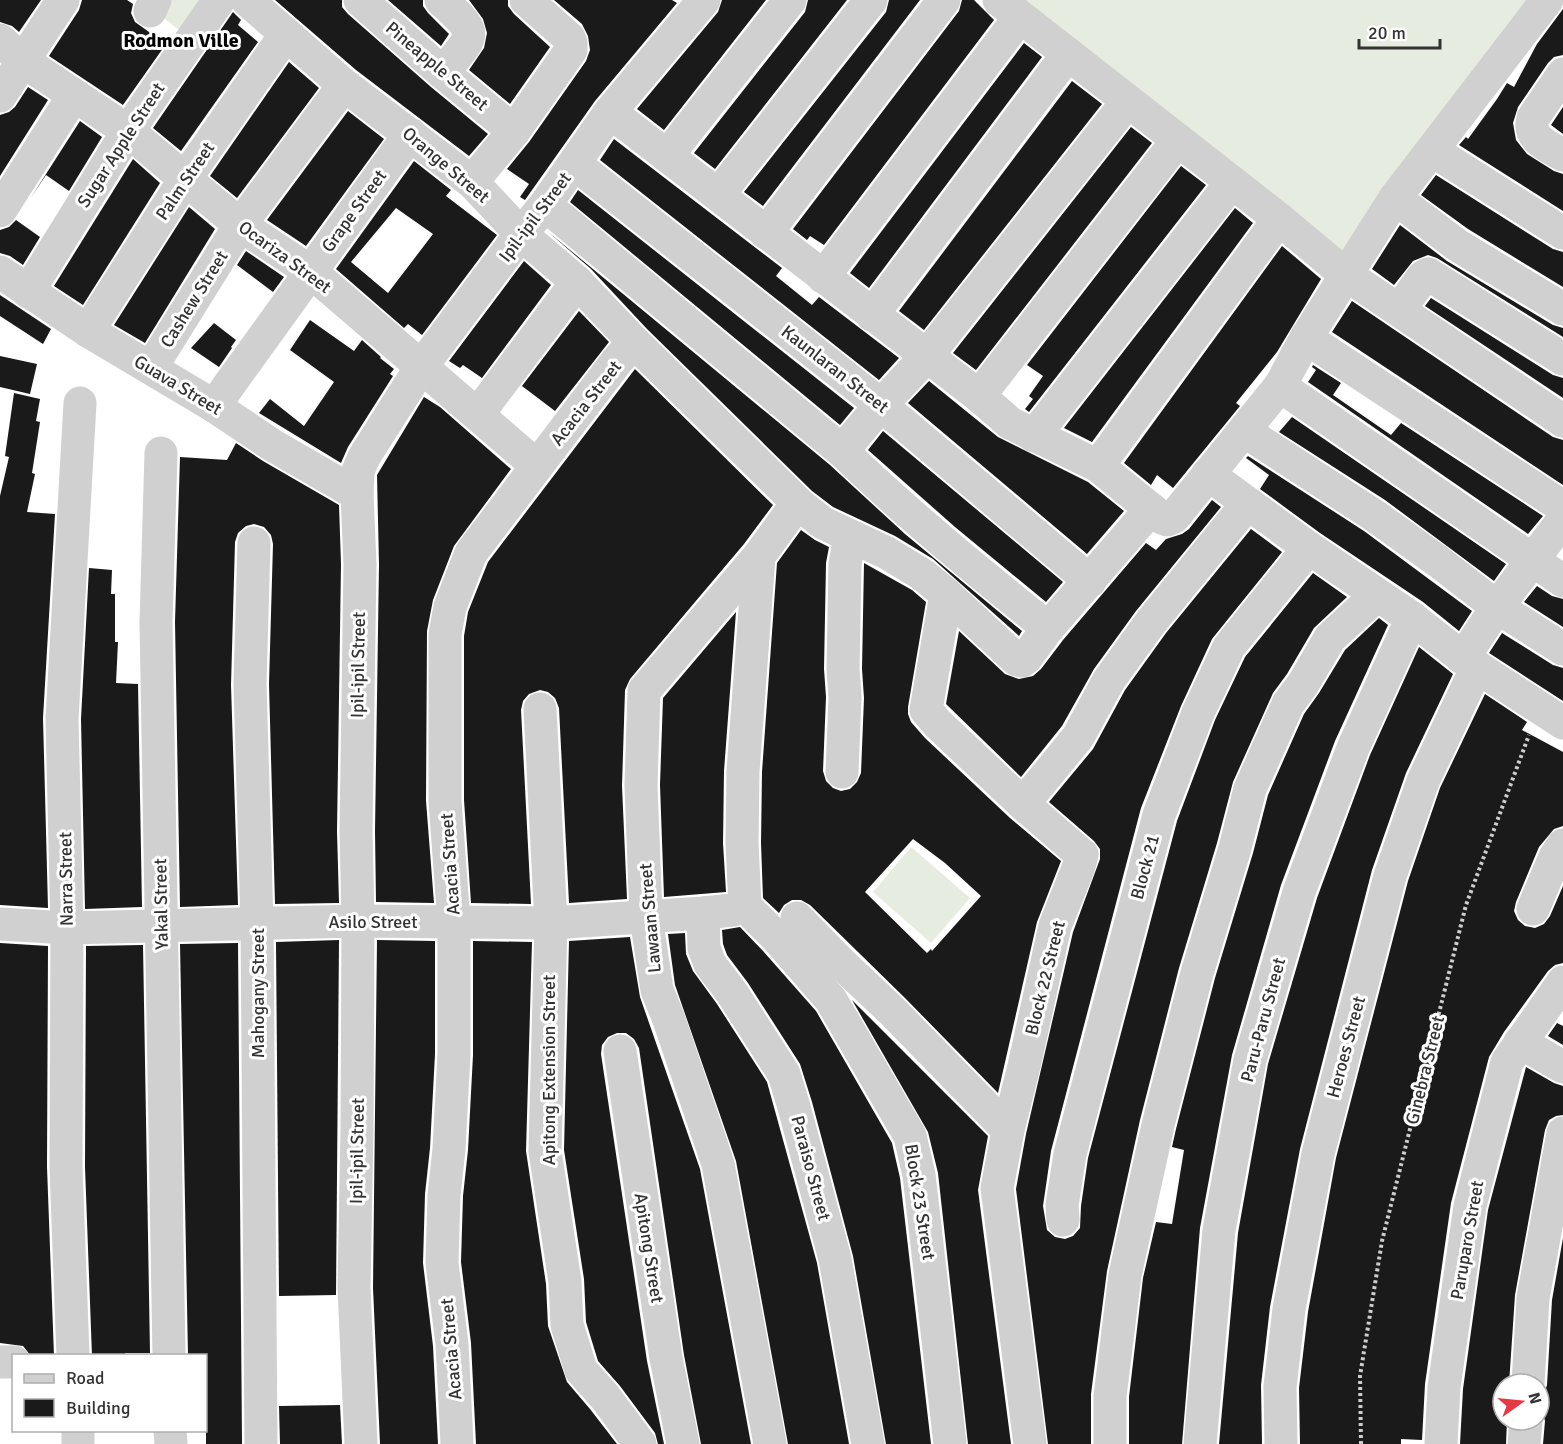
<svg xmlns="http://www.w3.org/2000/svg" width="1563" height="1444" viewBox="0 0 1563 1444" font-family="Signika,sans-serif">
<rect width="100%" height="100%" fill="#fff"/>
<g fill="#e6ecdf">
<path d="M151,0h65l-28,37 -41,-32z"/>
<path d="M1022,0h509l-192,254z"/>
<path d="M911,847l59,51 -39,45 -58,-51z"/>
</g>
<g fill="#1a1a1a" fill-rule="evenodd">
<path d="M0,0h41l-22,32 -7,-6 -12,-4z"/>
<path d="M82,0h45l6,4 -2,9 4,9 31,22 -43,61 -74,-49 30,-46z"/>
<path d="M275,0h67v7l6,7 83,73 57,47 -19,22 -113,-86z"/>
<path d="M388,0h35v6l5,7 21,21 -8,12z"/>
<path d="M469,0h39v6l6,8 36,33 -40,57 -41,-34 15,-22 3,-15 -4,-14z"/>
<path d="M554,0h118l5,3 -82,98 -70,99 -5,-3 9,-13 -22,-15 22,-27 57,-81 4,-11 -2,-14 -6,-12z"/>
<path d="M722,0h44l-102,130 -27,-21 81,-97z"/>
<path d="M808,0h39l-132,169 -21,-16 111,-141z"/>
<path d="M889,0h31l-157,206 -19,-14 142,-180z"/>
<path d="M962,0h12l20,20 -170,225 -14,-9 -3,4 -14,-11 166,-218z"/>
<path d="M1563,9v46l-9,2 -6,6 -30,44 -5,16 3,17 11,14 27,17 9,3v37l-104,-66 7,-8 2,2 29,-40 10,-16 7,4 23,-43z"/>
<path d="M233,12l8,8 -3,5 20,17 -77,109 -28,-23z"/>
<path d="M1024,43l18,14 -173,231 -19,-15z"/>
<path d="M289,62l30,26 -82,110 -27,-22z"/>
<path d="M1072,81l30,23 -178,226 -25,-19z"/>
<path d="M28,87l20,13 -48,76v-61l9,-3 6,-5z"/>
<path d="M1563,107v27l-12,-9z"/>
<path d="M348,111l36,28 -78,107 -39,-26z"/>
<path d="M80,121l22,16 -33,54 -23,-16 -16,24z"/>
<path d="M1131,127l21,16 -176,227 -23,-17z"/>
<path d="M614,139l168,129 -6,8 36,29 7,-8 80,61 -20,22 -279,-220z"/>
<path d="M133,159l27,24 -77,122 -29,-19z"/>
<path d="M414,161l37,29 -5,6 51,39 -75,100 -14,-11 -4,4 -68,-59zM396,208l37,26 -45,59 -37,-31z"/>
<path d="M1181,166l25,19 -177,227 -4,-3 8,-10 -4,-3 14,-20 -16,-11z"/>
<path d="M1436,175l117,74 10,3v35l-95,-58 -47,-34z"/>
<path d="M578,190l276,218 -14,17 -270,-223z"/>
<path d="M189,207l26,22 -70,114 -31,-18z"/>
<path d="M1235,208l18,15 -161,219 -28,-14z"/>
<path d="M16,220l24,17 -17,28 -13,-9 -10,-3v-23l9,-3z"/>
<path d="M1400,225l47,36 106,64 10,3v9l-126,-79 -9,-3 -15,6 -19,24 -22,-16z"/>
<path d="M547,231l283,234 75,69 117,97 -3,5 -86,-77 -38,-23 -62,-29 -21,-16 -165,-162 -56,-60z"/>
<path d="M1282,246l39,33 -44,73 -41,51 4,3 -67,82 -16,-13 -6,10 -27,-22z"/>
<path d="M246,251l38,26 -11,15 -36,-27z"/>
<path d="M524,261l27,24 -69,93 -19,-13 -3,3 -11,-7z"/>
<path d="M0,295l51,34 -8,15 -43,-28z"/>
<path d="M1431,298l122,77 10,3v20l-138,-92z"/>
<path d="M1352,301l201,136 10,3v45l-231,-153z"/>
<path d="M579,311l30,31 -54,69 -33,-25z"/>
<path d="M310,320l44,31 8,-11 19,17 -1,1 14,11 -4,5 3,2 -45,71 -7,16 -82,-50 11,-14 34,27 30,-44 -44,-32z"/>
<path d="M214,323l22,17 -5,7 1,1 -13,19 -28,-19z"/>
<path d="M0,356l37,8 -7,30 -30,-7z"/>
<path d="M1313,365l28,18 -8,12 58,40 10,-12 142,93 -15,18 -220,-152 8,-12 -4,-3z"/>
<path d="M635,369l138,136 -29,39 -114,135 -5,11 -3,96 5,113 -58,4 -10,-195 -4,-10 -7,-6 -8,-2 -11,4 -6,7 -2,9 10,194 -60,-1 -7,-103v-164l4,-24 20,-50z"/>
<path d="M929,381l69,56 90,45 36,29 -37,43 -179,-151z"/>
<path d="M14,393l26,6 -4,22 4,1 -8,51 3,1 -8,38 28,2 -12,204 5,190 -48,-3v-409l9,-39 -4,-1z"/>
<path d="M424,397l16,10 71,62 -57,77 -21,54 -6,31 -1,170 8,102 -58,-1 -1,-71 4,-267 -2,-89z"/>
<path d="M1292,417l214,147 -12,17 -109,-81 -106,-68z"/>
<path d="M883,431l180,151 -17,20 -91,-75 -87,-77z"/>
<path d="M236,443l27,18 76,44 2,59 -4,267 2,72 -64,1 -6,-220 4,-140 -2,-9 -7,-8 -10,-3 -8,2 -8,7 -3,9 -4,143 7,220 -58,2 -5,-285 5,-165 47,3z"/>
<path d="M1248,456l116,75 108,80 -13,20 -36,-29 -103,-69 -60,-44 9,-14 -23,-17z"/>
<path d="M1212,500l9,7 -85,104 -42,58 -32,57 -41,51 -75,-73 13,-73 46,43 14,5 14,-3 8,-7 22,-29 83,-97 10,7 10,-11 16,-5 7,-5z"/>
<path d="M1251,529l31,23 -70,87 -31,67 -40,102 -90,343 -8,55 4,24 8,7 10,2 8,-3 7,-8 1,-22 7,-48 89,-337 38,-101 30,-63 68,-84 34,24 -33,31 -27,46 -14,19 -40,89 -16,61 -38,125 -39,152 -33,151 -16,123v50h-43l-32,-255 10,-55 47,-202 27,-73v-10l-6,-8 -45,-39 44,-53 32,-59 41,-57z"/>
<path d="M801,530l14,10 14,7 -3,16 -2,106 2,28 -3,74 3,10 7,7 8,3 9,-2 7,-7 4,-9 3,-75 -2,-29 2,-106 48,27 14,12 -18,105v7l3,8 14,16 85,80 51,43 -24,61 -39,171 -93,-95 -95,-93 -9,-5h-9l-8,5 -5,8 -16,-15 -2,-55 1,-71 15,-209zM913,839l32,24 36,33 -49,55 -1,-2 -4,4 -62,-61z"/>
<path d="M89,568l23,2 -1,24h4v48h3l-2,41 22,1 4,223 -57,2 -4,-190z"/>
<path d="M1537,586l15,10 11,3v28l-39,-25z"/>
<path d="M736,612l-12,159 -1,72 3,49 -62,5 -4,-112 3,-87z"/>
<path d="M1379,618l9,7 -53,116 -54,144 -49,170 -32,173 -18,216h-53v-47l14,-119 13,-56 16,2 12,-74 -12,-3 4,-18 39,-151 38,-125 15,-58 36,-81 15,-21 26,-43z"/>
<path d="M1502,633l51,32 10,3v33l-74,-48z"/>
<path d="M1419,647l34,27 -47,99 -34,97 -72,279 -30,158 -9,78 1,59h-43l19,-211 30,-169 49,-166 53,-143z"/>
<path d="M1485,694l42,28 -5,8 41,22v74l-9,3 -15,18 -23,55 -2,9 4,9 7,6 10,2 9,-4 6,-8 13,-30v77l-8,2 -7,6 -44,61 -15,25 -38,146 -26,181 -3,56 -21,-1v5h-101l-1,-56 9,-76 28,-154 72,-277 32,-93z"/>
<path d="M740,927l23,24 53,60 76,132 8,35 31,266h-45l-33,-188 -41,-154 -12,-38 -52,-81 -21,-28 -4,-11 -1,-14z"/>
<path d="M685,933l1,21 7,17 24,33 50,78 50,181 32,181h-61l-52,-283 -61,-176 -7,-51z"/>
<path d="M630,937l10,60 60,172 51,275h-50l-17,-89 -45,-307 -5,-9 -8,-6h-9l-9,4 -6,8 -1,9 46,307 17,83h-6l-3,-11 -35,-47 -22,-25 -12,-39 -2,-43 -20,-129 5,-209z"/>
<path d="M339,940l-3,355 -57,1 -3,-354z"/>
<path d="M377,940l58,1v113l-5,94 -5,46 -2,69 10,83 5,98h-58l-7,-156z"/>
<path d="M473,941l59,1 -6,209 20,133 2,42 19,56 23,27 27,35h-141l-5,-101 -10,-81 2,-66 5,-46 5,-95z"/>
<path d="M0,943l48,3 -1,221 7,189h-23l-8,-10 -23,-3z"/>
<path d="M238,943l4,501h-36v-88h-18l-8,-412z"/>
<path d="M143,945l7,408h-25v3h-33l-7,-189 1,-221z"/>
<path d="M852,1000l136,136 -10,54 33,254h-43l-30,-271 -10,-41z"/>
<path d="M1557,1023l6,3v19l-15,-9z"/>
<path d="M1526,1067l28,16 9,3v29l-7,1 -7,4 -4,10 -30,165 -6,89h-6v36h4l-1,24h-46l3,-55 25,-179z"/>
<path d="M1563,1238v206h-20l2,-23 -2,-8 -4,-6v-8l5,-5 3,-9 5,-85z"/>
<path d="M340,1405l2,39h-62l-1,-38z"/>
</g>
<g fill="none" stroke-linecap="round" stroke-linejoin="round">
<path stroke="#cdcdcd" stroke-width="4" stroke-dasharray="3 3" stroke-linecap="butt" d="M1361,1444l-1,-68 22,-135 84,-336 63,-170"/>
<g stroke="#d0d0d0" stroke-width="33">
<path d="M247,0l97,85 128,97 49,52 56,48 57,60 166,163 23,18 64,30 36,22 23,19 71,66 5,1 4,-3 22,-30 103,-119"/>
<path d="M360,0l83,73 71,58"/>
<path d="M441,0c41,36 32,34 2,73"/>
<path d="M999,0l280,219"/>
<path d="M150,11l5,-11"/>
<path d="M0,40l23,21 105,70 112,94 71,47 226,194"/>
<path d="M1563,74l-30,44c-6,21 15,28 30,37"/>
<path d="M0,96l63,-96"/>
<path d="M610,112l369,284 31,27 88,43 64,52 5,2 7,-3 106,-131 26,-48 89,-140 152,-198"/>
<path d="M1433,151l130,82"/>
<path d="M667,156l123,-156"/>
<path d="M575,164l306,241 209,176"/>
<path d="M472,182l42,-51 57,-81v-7l-2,-5 -43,-38"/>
<path d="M718,195l153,-195"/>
<path d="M1395,198l62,47 106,64"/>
<path d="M545,205l297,246c65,63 135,120 206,177"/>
<path d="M0,211l74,-116"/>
<path d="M766,233l178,-233"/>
<path d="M0,272l88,59 126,75 58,39 85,49"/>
<path d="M823,277l197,-260"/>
<path d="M28,292l100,-161 91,-131"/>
<path d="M1399,310l24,-33 5,-3 135,85"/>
<path d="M872,315l196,-261"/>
<path d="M88,331l97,-152 101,-145"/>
<path d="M1306,338l257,169"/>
<path d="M151,368l89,-143 104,-140"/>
<path d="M1280,386l283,195"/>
<path d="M979,396l199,-256"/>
<path d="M214,406l196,-272"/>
<path d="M478,414l99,-132"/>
<path d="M1244,431l131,85 64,46 58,45 66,42"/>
<path d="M1034,436l198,-254"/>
<path d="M842,451l39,-46 45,-48 202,-256"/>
<path d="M161,453l-5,169 13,734"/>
<path d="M1098,466l181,-247 66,55 218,147"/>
<path d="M1208,474l101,74 103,70 51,40 100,65"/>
<path d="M254,543l-4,141 7,239 4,521"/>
<path d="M946,594l-20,116 12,14 85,80"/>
<path d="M1463,658l34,-51 66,-87"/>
<path d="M540,709l11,214 -6,228 20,131 2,43 14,45 24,27 35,47"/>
<path d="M842,772l3,-75 -2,-28 2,-105 5,-28"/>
<path d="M745,906l32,32 54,62 79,136 9,39 31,269"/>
<path d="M745,906l-3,-63 1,-72 16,-215"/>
<path d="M1533,909l22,-52 8,-12"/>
<path d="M703,913l1,35 6,16 22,29 52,81 10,33 41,152 33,185"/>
<path d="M797,918l45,46 50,47 116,119"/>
<path d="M0,924l67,4 291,-7 193,2 152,-10 30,-3 12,-4"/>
<path d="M1520,1042l43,25"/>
<path d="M620,1051l46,307 17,86"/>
<path d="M1063,1220l-1,-15 8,-51 89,-339 39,-102 31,-66 80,-99"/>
<path d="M73,1356l-7,-189 1,-239 -5,-209 18,-316"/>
<path d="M0,1362h14"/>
<path d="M1528,1384l5,-86 30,-165"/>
<path d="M78,1430v14"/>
<path d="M170,1430l1,14"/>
<path d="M361,1444l-7,-156 3,-159 1,-208 -2,-90 4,-267 -3,-70 1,-23 6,-14 57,-90 100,-133 24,-29 65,-93 94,-112"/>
<path d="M457,1444l-5,-100 -10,-81 2,-68 5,-46 5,-95v-131l-9,-122v-167l5,-27 21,-54 146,-192 17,-19"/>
<path d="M770,1444l-52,-280 -49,-144 -12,-30 -11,-73 -5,-132 3,-94 115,-135 29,-40 12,-11"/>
<path d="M1030,1444l-33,-256 11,-58 16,-64 31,-140 24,-60 3,-11 -59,-51 55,-67 31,-57 42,-58 96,-118"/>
<path d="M1110,1444v-48l15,-121 33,-150 39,-152 38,-125 15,-59 38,-85 15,-20 27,-46 47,-43"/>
<path d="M1200,1444l19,-214 31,-170 49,-168 54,-144 59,-130"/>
<path d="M1281,1444l-1,-57 9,-78 29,-155 72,-278 33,-95 54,-114"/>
<path d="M1441,1444l3,-57 26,-181 37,-144 56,-80"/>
<path d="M1524,1444l2,-24"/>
</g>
</g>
<g text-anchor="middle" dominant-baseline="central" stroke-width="6" stroke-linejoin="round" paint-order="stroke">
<g font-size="18" fill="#333" stroke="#fff">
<text transform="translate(437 66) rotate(40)">Pineapple Street</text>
<text transform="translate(121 145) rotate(-57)">Sugar Apple Street</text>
<text transform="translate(446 165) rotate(40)">Orange Street</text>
<text transform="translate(185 181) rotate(-56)">Palm Street</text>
<text transform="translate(354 211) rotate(-54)">Grape Street</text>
<text transform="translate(535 217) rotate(-53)">Ipil-ipil Street</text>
<text transform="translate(285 257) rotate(36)">Ocariza Street</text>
<text transform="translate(194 299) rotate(-58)">Cashew Street</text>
<text transform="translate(835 369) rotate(38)">Kaunlaran Street</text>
<text transform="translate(178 385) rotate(31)">Guava Street</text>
<text transform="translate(586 403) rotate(-52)">Acacia Street</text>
<text transform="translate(358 665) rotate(-89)">Ipil-ipil Street</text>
<text transform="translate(450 864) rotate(-94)">Acacia Street</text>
<text transform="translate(1145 867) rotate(-75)">Block 21</text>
<text transform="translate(66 879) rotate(-91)">Narra Street</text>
<text transform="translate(161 904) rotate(-91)">Yakal Street</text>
<text transform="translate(650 918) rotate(-95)">Lawaan Street</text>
<text x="373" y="922">Asilo Street</text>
<text transform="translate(1045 978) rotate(-76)">Block 22 Street</text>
<text transform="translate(258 993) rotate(-90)">Mahogany Street</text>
<text transform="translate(1263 1020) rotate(-75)">Paru-Paru Street</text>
<text transform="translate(1346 1047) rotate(-75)">Heroes Street</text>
<text transform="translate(549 1070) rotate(-90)">Apitong Extension Street</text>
<text transform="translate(1425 1070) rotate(-76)">Ginebra Street</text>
<text transform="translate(357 1151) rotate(-89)">Ipil-ipil Street</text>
<text transform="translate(811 1168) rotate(75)">Paraiso Street</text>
<text transform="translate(920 1202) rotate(81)">Block 23 Street</text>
<text transform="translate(1467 1240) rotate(-80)">Paruparo Street</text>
<text transform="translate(649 1248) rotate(81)">Apitong Street</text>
<text transform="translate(451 1349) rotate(-95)">Acacia Street</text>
</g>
<g font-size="20" font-weight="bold" fill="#000" stroke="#fff">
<text x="181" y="40">Rodmon Ville</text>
</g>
</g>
<rect x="12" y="1354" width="195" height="78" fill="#ffffff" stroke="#adadad" stroke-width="1.5"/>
<rect x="24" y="1374" width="30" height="9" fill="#d0d0d0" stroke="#adadad" stroke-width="1.5"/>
<text x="66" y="1384" font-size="18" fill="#333333">Road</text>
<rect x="24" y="1399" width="30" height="18" fill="#1a1a1a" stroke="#adadad" stroke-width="1.5"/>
<text x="66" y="1414" font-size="18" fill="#333333">Building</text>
<g transform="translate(1521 1402) rotate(75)"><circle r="28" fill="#ffffff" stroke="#adadad" stroke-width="1.5"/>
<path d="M0-4.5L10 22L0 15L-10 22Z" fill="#e63946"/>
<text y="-9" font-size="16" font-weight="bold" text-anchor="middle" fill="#333333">N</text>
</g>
<path d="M1359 39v9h81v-9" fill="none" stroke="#333333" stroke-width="3"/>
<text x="1368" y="39" font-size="18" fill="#333333" stroke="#ffffff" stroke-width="4.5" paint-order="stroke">20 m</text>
</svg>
